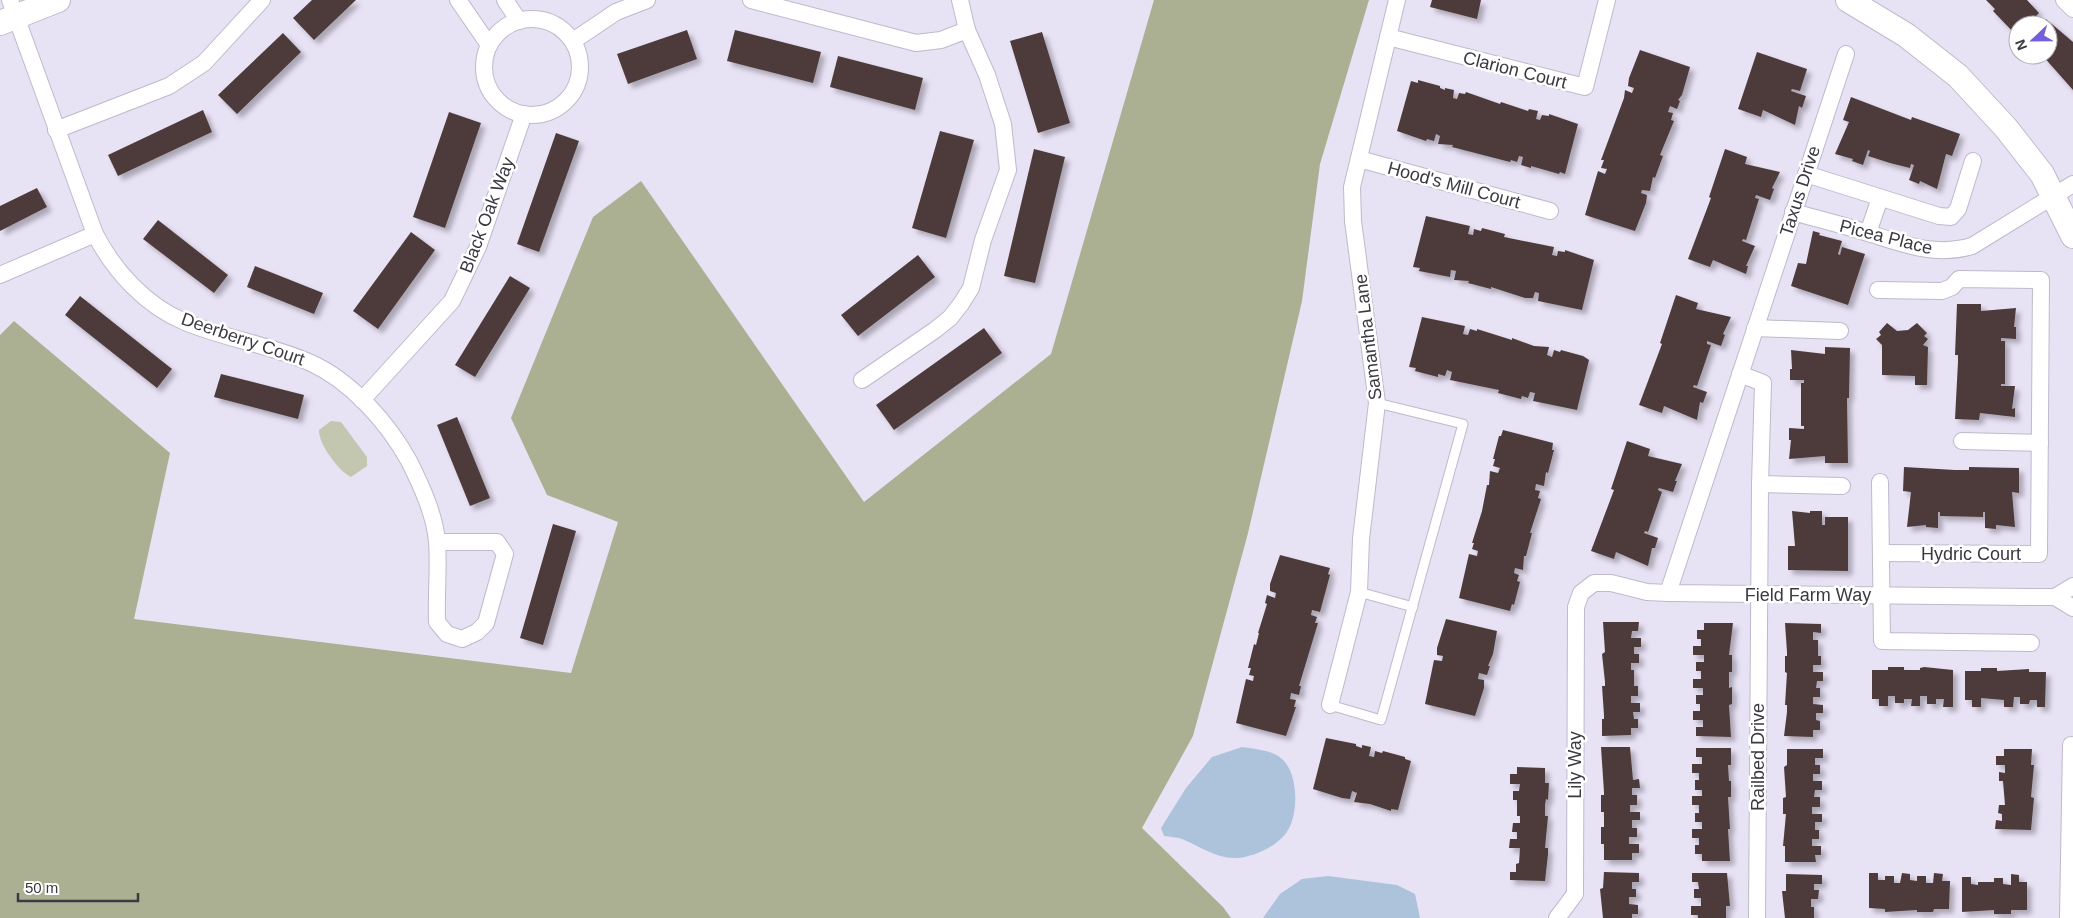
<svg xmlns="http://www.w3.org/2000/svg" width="2073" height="918" viewBox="0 0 2073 918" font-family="Arial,sans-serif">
<defs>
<filter id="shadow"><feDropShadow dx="4.5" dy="4.5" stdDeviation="2.5" flood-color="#0004"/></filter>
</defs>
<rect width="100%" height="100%" fill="#e8e2f5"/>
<path fill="#c4c7b0" d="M331,421l10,1 26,35v9l-16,11c-12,-5 -33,-34 -32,-47z"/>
<path fill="#acb092" d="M1154,0h215l-49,164 -18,137 -54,232 -55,203 -51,92 81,79 8,11h-1231v-583l14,-14 156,132 -36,166 437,54 47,-151 -71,-27 -36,-77 82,-201 48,-36 223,321 187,-148z"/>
<g fill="#acc3db">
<path d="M1242,747c13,2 30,3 40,12 16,14 17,53 6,71 -9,16 -35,27 -52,28 -19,1 -37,-12 -54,-19 -5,-2 -12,-2 -18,-3l-3,-8 25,-40 26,-31z"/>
<path d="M1328,876l69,9 18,9 5,24h-157l17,-24 22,-15z"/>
</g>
<g fill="#4e3b3b" filter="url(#shadow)">
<path d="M312,0h44l-42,40 -21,-22z"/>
<path d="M1432,0h49l-4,19 -47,-12z"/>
<path d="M1986,0h41l12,13 -12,12h-9l-2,10 -23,-24 2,-2z"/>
<path d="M2046,19l27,23v48l-31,-35h6v-30h-8z"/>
<path d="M687,30l10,29 -69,25 -11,-30z"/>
<path d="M735,30l86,22 -8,31 -86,-22z"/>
<path d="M1042,32l28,91 -32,10 -28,-92z"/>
<path d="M283,33l18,19 -64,62 -19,-19z"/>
<path d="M1640,50l50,17 -8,28 -4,5 2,1 -3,8 -7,-3 -2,6 5,1 -2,7 3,1 -14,34 3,1 -8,22 -2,-1 -3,14 -8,-1 -1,3 6,2 -1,8 -11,28 -50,-16 13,-44 7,3 2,-5 -6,-1 3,-8h-3l23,-62 1,-8 7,3 2,-5 -6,-2 1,-8z"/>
<path d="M1757,52l50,17 -7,22 -8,-2 -1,2 15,5 -4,12 -3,-2 -4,19 -32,-15 -2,7 -23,-8z"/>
<path d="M838,56l85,22 -8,32 -85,-23z"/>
<path d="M1418,80l22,6v2l5,2v-2l9,2 -1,8 4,1 2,-6 6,1 1,-2 34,12 1,-2 27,9 1,-2 9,2 -2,8 4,1 2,-5 7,1v-2l29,10 -13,50 -5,-2 -1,2 -28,-8v2l-10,-3 2,-8 -4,-1 -2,6 -6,-2 -1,2 -58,-15 1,-2 -15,-1 2,-8 -4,-2 -2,7 -7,-2 -1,2 -29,-10 14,-50 7,2z"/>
<path d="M1851,97l60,23 1,-3 48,17 -8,22 -6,-2 -9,35 -17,-8 -1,3 -10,-4 5,-15 -3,-1 -1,4 -20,-5 -22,-7 2,-5 -2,-1 -5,15 -11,-4 1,-2 -18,-5 14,-32 -6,-2z"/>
<path d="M203,110l9,22 -94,44 -10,-21z"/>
<path d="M449,112l32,11 -36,105 -32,-11z"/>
<path d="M940,131l34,9 -28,98 -34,-10z"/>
<path d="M556,133l23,8 -40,111 -22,-8z"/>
<path d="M1034,149l31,8 -30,126 -31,-7z"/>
<path d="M1725,149l22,8 -2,7 35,8 -8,16 2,1 -4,11 -14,-5 -1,3 4,1 -13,41 -3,-1 -1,2 13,5 -9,20h2l-2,8 -33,-14 -3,7 -22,-8 23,-61 -2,-1z"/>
<path d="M37,188l10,19 -47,24v-25z"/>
<path d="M1426,216l44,10 -2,8 5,1 1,-6 7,2 1,-3 23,6 -1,3 50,10 -2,8 5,1 1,-5 7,1v-2l29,10 -12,50 -44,-9 1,-8 -4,-1 -2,6h-8l-34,-11v2l-23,-6 1,-2 -15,-1 2,-9 -5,-1 -1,7 -31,-6 1,-3 -7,-1z"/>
<path d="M158,220l70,55 -14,18 -71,-54z"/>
<path d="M1813,231l7,2 -1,2 23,6 -4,13 2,1 2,-8 23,7 -17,51 -57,-19 7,-23 8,1z"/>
<path d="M411,232l24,18 -57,79 -25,-18z"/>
<path d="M918,255l17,22 -77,59 -17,-21z"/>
<path d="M255,266l68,27 -9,21 -67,-27z"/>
<path d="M510,276l20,12 -55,89 -20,-12z"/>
<path d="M1676,295l22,8 -2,6 35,8 -8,17 2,1 -4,11 -14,-5v3l4,1 -14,41 -3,-1 -1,2 14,5 -4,11 -3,-1 -3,18 -33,-14 -2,7 -23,-8 23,-61 -2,-1z"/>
<path d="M80,296l92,73 -15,19 -92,-73z"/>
<path d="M1957,304h24v7l35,-3 -2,19h2v12l-15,-1v3h4v43h-4v2h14l-3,23 3,-1v9l-35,-4 -1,7 -24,-1 3,-57v-7h-3z"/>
<path d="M1422,317l43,9 -2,8 5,1 2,-6 7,2v-2l35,11v-2l22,8 15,1 -2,8 5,2 2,-7 6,2 1,-2 22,6 6,4 -12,50 -44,-9 2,-8 -5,-1 -2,6 -6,-2 -1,3 -23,-6 1,-3 -49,-10 2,-8 -5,-2 -2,6 -7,-2v3l-23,-6 1,-3 -7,-1z"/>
<path d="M1887,323l10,8 11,-1 9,-7 10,10 -3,3 4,3 -5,6 5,2 -1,38h-12v-9l-33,-1v-30l-6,-6 5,-4 -2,-3z"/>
<path d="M984,328l18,25 -108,77 -18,-25z"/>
<path d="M1825,347l25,1 -1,50h-2l1,65h-23v-7l-36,3 2,-19h-2v-12l15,1v-3h-3v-43h3v-3h-14v-11h2l-1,-19 34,4z"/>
<path d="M221,374l83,21 -6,24 -84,-22z"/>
<path d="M457,417l33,81 -20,8 -33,-81z"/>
<path d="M1503,430l50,13 -1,7h2l-6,23 -2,-1 -2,14 -8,-2 -1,6 5,1 -2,7 3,1 -11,34h2l-6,23h-2l-1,14 -8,-2 -1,5 5,2 -2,6 3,1 -6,23 -2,-1 -2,7 -51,-13 10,-44 8,2 1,-5 -6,-2 2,-6h-2l10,-32 5,-26h2l1,-14 8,2 2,-5 -7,-2 2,-7h-2l6,-23h2z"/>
<path d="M1627,441l23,8 -2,7 34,8 -7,17h2l-4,11 -14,-4 -1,2 4,2 -14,40 -3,-1 -1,2 14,5 -3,10h-3l-4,18 -32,-14 -2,7 -23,-8 23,-61 -3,-1z"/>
<path d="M1904,467l51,3h14v-3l50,1v25l-7,-1 3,35 -19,-2v4l-11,-1v-16h-2v5l-43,-1v-4h-2v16l-12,-1v-2l-19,2 4,-35 -8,-1z"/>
<path d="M1792,511l18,2v-2h12v14h3v-8h23v54l-60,-1v-24h7z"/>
<path d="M553,524l23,7 -33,114 -23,-7z"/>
<path d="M1280,555l50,13 -2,6 2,1 -10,37 -8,-2 -1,5 6,2 -2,6h3l-19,63h2l-2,9 -8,-2 -1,6 6,1 -2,7h2l-10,29 -50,-13 10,-44 7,2 1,-5 -5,-1 2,-7h-3l6,-24 2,1 3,-12h-1l9,-29 -2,-1 2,-8 8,3 1,-5 -6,-2v-7z"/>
<path d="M1446,619l51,12 -4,23 -5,12h2l-3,9 -8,-2 -1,6 6,1v8l-9,28 -50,-12 9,-44 8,1 1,-5 -6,-1v-7z"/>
<path d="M1603,622h36l-1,9h-6l-1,7h10v9h-7v7h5v9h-8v7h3v16h4v10h-7v7h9v9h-7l1,7h4v9h-7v7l-29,1v-17h2v-4l-2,-29h3v-4l-3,-28 3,-2z"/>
<path d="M1704,623h29l-4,32h3v17h-3v16l3,-1v17l-3,1 2,32 -35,-1v-9h7v-7h-10v-9h7v-7h-4v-9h7v-7h-10v-9h8v-8h-5v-9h8v-7h-11v-9h8v-7h-4v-9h7z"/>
<path d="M1785,623l36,1v9l-8,-1v8h5v16h3v9h-8v7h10v9h-6l-1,7h4v9h-7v7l10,1v8h-7v7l4,1v9h-7v7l-29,-1 3,-24v-7h-2l2,-32 -2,-1v-16h2v-4z"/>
<path d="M1888,667h16v3h16v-2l4,-1 29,3v37h-10l1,-8h-8v5h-9v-8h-7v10h-9l1,-7h-8v4h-9v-7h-7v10h-9v-7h-7v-29h16z"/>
<path d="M1981,668h16v3l32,-2v3h17l-1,35h-8v-7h-7l-1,4h-9v-7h-6l-1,10h-9v-7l-23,-2v9h-9v-7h-7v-29h16z"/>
<path d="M1326,738l30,6v2l6,2v-3l9,2 -2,9 5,1 1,-6 7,2 1,-2 22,6v2l6,2 -13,49 -7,-1v2l-21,-7 -16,-2 3,-9 -5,-2 -2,8 -8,-1 -29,-9z"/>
<path d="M1601,747h29l3,33 6,-1 1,9h-8v7h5v10h-7v7h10v8h-8v8h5v9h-8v7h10v9h-7v7h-28v-16h-3v-17h3v-15h-3v-17h3v-3z"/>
<path d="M1696,748h35v17h-3l1,16h2v16h-3l2,32h-2l2,32h-28v-7h-7v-9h4v-7h-7v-9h10v-7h-7v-9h4v-8h-7v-9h10v-6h-7v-10h4v-7h-7v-9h10v-7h-6z"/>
<path d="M1787,749h36v9h-8v7h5v9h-7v7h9v9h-7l-1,7h6v10h-8v7h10v8h-7v8h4v9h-7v7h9v9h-6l1,7h-31v-16h-2l3,-32h-3v-16l3,-1 -2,-30 3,-2z"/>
<path d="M2004,749h28l-1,16h3l-3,32 3,1 -3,32 -36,-1 1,-9 6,1v-7l-4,-1 1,-8h6l-2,-24h-4v-9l6,1v-8h-9v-9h8z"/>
<path d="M1517,767l28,1v15h4l-1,17 -2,-1 -1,6v11h3l-3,32h3v6l-3,27 -35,-1v-8h6v-8l3,-1 1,-15h-11l1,-9h7v-7h-5l1,-9h7v-7h-3v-16h-4v-9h6l1,-7h-10v-10h7z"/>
<path d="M1604,872l35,1v9h-7v7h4v8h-7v7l9,1v9h-6v4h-29l-3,-29 3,-1z"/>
<path d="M1692,873h35l3,33h-4v12h-28v-3h-7v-9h10v-8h-7v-9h5l-1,-7h-6z"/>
<path d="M1869,873h9v7h7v-4h9v7h6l2,-10 8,1v6l7,1v-5h9v7h7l1,-10 9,1 -1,7h8l-1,28h-15l-1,3h-16v-2l-32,2v-3l-16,-1z"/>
<path d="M1786,874l36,1v9h-8v6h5l-1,9h-7v8h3v11h-29l-3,-27h4z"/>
<path d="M2011,874l8,1v7h8v28h-16v4h-17v-4l-32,2v-35h9v7l7,1v-3h16v-4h9v6l8,1z"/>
</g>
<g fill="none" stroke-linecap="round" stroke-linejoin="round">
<g stroke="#bfb9cc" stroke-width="11">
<g id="lane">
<path d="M1359,592l54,15"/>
<path d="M1330,705l51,15 82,-296 -86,-21"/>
</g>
</g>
<g stroke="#bfb9cc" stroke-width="18">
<g id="street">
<path d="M10,0l85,234c19,37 51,72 90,88 41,17 86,23 126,41 40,18 77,60 98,98 12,24 26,54 28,81 2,25 -1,54 0,80l10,12 15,5 15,-7 9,-9 19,-69 -8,-12h-60"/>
<path d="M458,0l31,45"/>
<path d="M505,0l14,21"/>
<path d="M751,0l165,43 25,-3 26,-10"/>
<path d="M2064,0l9,9"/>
<circle cx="532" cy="67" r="48"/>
<path d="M1388,37l197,50 22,-87"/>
<path d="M573,41l43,-29 31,-12"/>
<path d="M56,130l113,-44 35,-23 58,-63"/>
<path d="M1359,159l191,52"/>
<path d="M1806,174l133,42 12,1 7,-8 15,-48"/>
<path d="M1793,212c25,7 50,13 75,21 35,11 67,24 104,13l101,-62"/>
<path d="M1868,233l12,-35"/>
<path d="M0,275l95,-41"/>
<path d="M1878,290l64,1 10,-4 7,-8 82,1 -2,274 -158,-1"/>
<path d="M1755,328l85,3"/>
<path d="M1740,374l23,9 -3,101"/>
<path d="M862,380l73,-50 15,-12 11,-14 10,-16 12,-48 25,-70 -5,-46 -16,-49 -20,-45 -7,-30"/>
<path d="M362,400l90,-99 26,-54 46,-133"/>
<path d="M1962,441l78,2"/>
<path d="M1880,482l2,159 149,2"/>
<path d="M1668,593l178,-539"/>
<path d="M2055,597l18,11"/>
<path d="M1330,705l29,-113 2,-53 16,-136 -24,-182 -1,-34 45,-187"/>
<path d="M1557,918l18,-24 1,-287 5,-14 13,-10h17l36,9 21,1 363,4h24l18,-11"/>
<path d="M1757,918l3,-434 82,2"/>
<path d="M2068,918l3,-173"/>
</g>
</g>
<g stroke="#bfb9cc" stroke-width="26">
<g id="secondary">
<path d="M1848,0l58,35 52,41 48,52 36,46 31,62"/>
<path d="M0,23l58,-23"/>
</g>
</g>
<use href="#lane" stroke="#fff" stroke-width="9"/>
<use href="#street" stroke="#fff" stroke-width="16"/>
<use href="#secondary" stroke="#fff" stroke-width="24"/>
</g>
<g text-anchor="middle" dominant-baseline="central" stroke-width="5" stroke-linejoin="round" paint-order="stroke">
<g font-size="18" fill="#3b3941" stroke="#fff">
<text transform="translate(1515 70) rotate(14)">Clarion Court</text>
<text transform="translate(1454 185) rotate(15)">Hood's Mill Court</text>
<text transform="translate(1800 191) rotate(-72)">Taxus Drive</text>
<text transform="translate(487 215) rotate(-69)">Black Oak Way</text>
<text transform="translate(1886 237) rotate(14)">Picea Place</text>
<text transform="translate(1368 337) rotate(-97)">Samantha Lane</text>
<text transform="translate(243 339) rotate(19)">Deerberry Court</text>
<text x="1971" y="554">Hydric Court</text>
<text x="1808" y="595">Field Farm Way</text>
<text transform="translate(1758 757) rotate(-90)">Railbed Drive</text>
<text transform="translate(1575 765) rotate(-90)">Lily Way</text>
</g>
</g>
<g transform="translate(2033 40) rotate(248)"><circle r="24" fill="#ffffff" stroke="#b1b0b3"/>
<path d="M0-4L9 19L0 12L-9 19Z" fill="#745fda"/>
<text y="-8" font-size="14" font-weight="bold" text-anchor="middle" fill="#3b3941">N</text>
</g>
<path d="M18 893v8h120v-8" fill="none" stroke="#3b3941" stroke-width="2.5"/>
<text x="25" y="893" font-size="15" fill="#3b3941" stroke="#ffffff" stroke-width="4" paint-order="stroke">50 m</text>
</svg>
